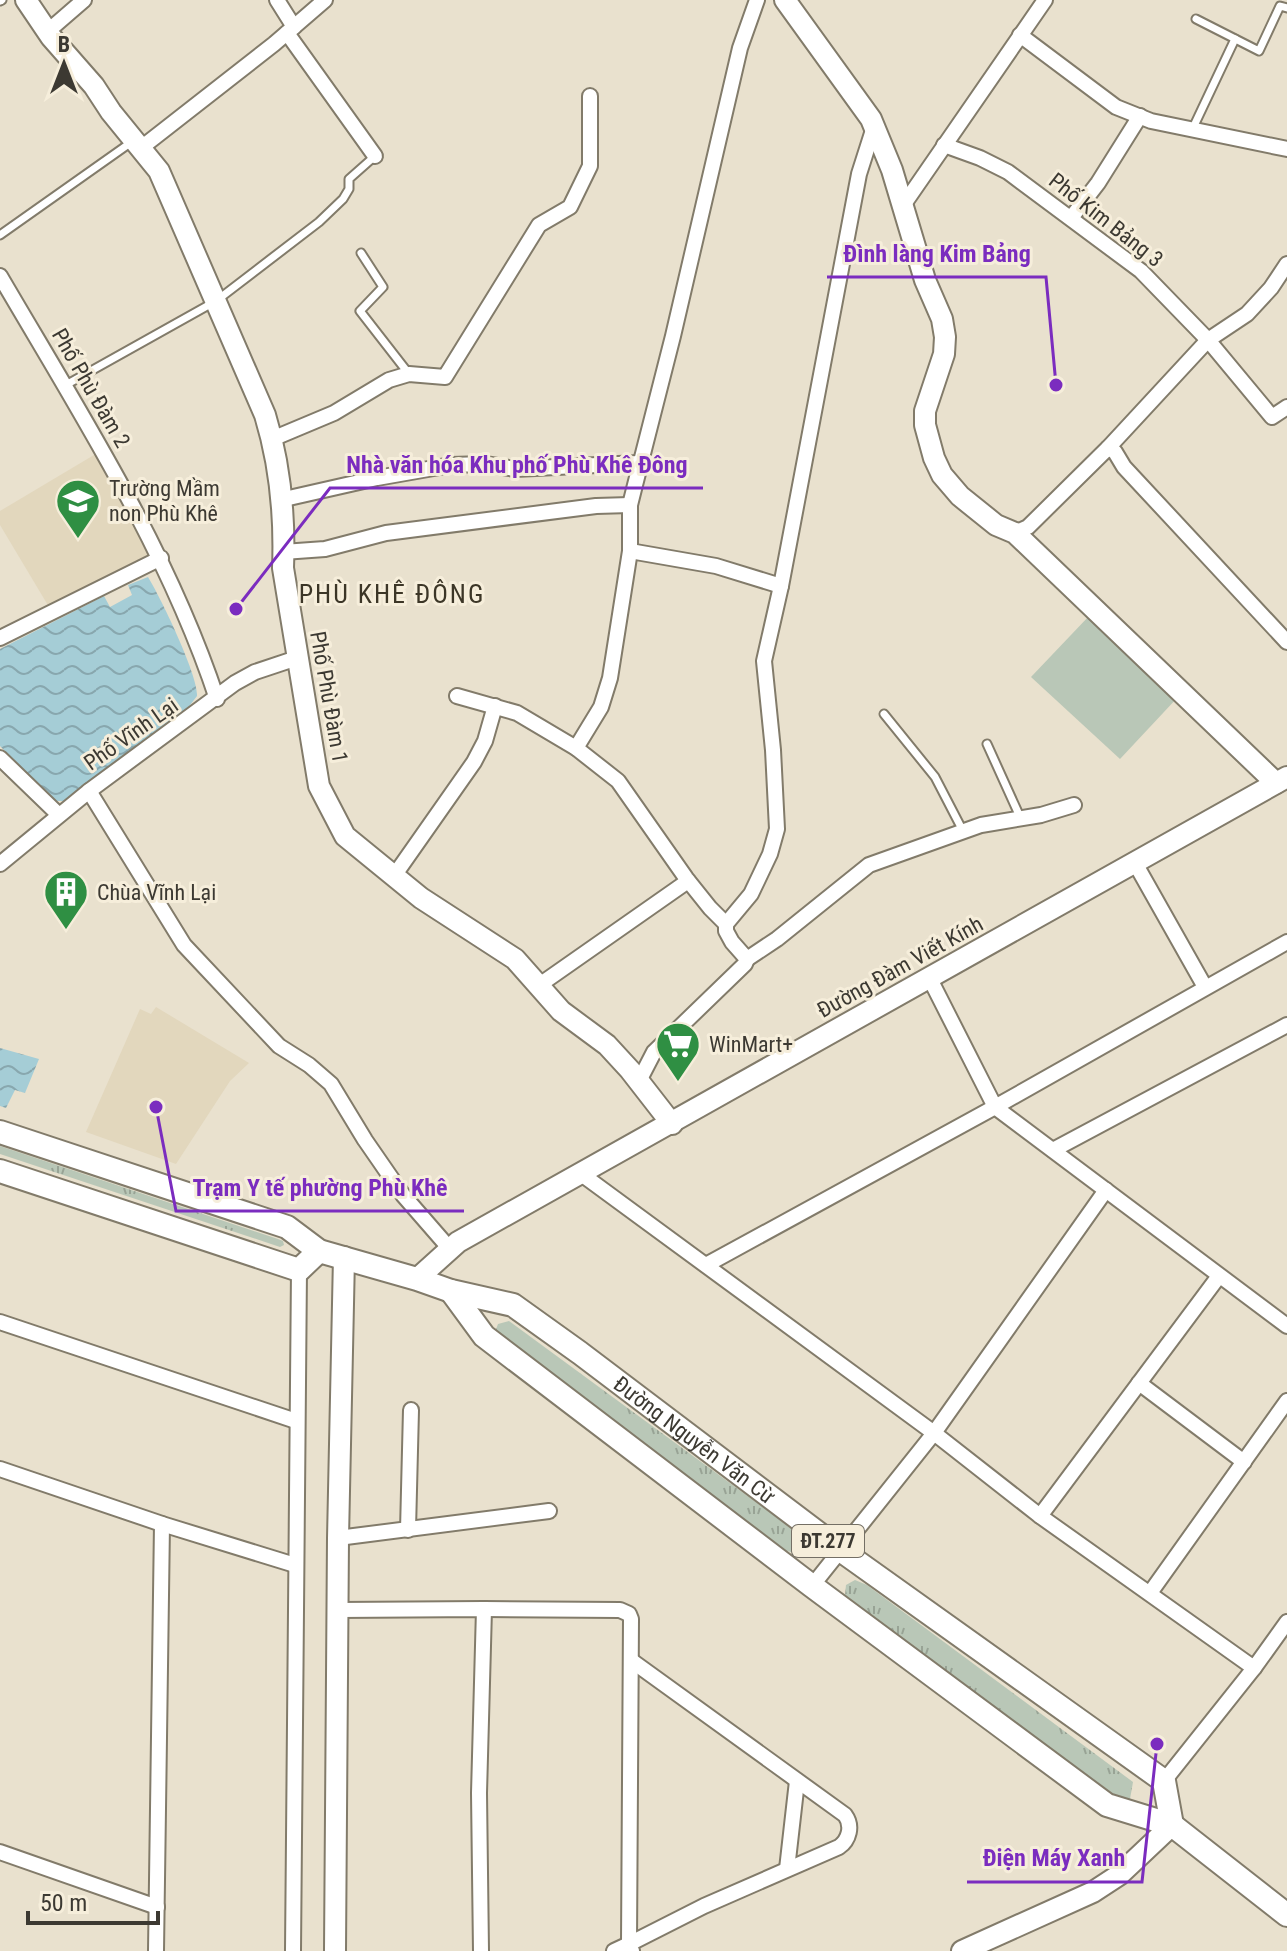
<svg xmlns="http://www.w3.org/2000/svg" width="1287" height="1951" viewBox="0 0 1287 1951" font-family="'Roboto Condensed',sans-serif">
<defs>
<pattern id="grass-tufts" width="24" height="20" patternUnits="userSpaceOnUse" patternTransform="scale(2)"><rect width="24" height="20" fill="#b9c7b7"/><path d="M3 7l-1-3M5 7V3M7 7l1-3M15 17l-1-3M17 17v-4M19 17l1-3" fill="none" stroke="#98a395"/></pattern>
<pattern id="water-waves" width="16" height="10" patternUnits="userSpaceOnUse" patternTransform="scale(2)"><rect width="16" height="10" fill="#a5cdd6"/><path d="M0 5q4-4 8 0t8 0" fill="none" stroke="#88a7ae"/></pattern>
</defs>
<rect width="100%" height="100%" fill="#e9e1ce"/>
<g fill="#e2d7bd">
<path d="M99,452l56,104 -106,51 -49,-82v-14z"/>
<path d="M156,1007l93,56 -19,18 -54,83 -90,-32 54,-123 11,5z"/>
</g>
<g fill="url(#grass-tufts)">
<path d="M0,1146l278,93 5,2 1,4 -4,2 -280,-93z"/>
<path d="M509,1321l289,212 4,6 -3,11 -4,3 -12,-3 -279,-204 -9,-14 3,-8z"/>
<path d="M855,1580l12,5 266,197 -3,17 -11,-1 -254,-185 -20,-18 1,-10z"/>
</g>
<path fill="#b9c7b7" d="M1090,615l88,82 -58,62 -89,-82z"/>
<g fill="url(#water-waves)">
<path d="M148,577c12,19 51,100 49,119l-13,17 -120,88h-10l-54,-55v-97l104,-53 6,11 22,-12 -4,-10z"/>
<path d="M0,1048l39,11 -14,34 -10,-3 -9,18 -6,-2z"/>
</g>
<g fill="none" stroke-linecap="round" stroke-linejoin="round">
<g stroke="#827b6a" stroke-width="11">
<g id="lane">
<path d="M0,1l2,-1"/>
<path d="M1196,19l63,32 21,-45 7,2"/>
<path d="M1192,130l43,-91"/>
<path d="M0,235l133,-94"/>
<path d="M361,253l22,34 -23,24 49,63"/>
<path d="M64,386l152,-85 103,-79 24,-23 6,-10v-10l26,-23"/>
<path d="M884,714l51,63 28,54"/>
<path d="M987,744l34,75"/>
</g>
</g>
<g stroke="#827b6a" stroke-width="18">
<g id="street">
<path d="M277,0l17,27"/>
<path d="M47,32l37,-32"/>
<path d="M287,33l88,123"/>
<path d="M1020,35l96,72 35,14 136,28"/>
<path d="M944,145l36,13 28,14 133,99 67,69 64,77 15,-10"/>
<path d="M141,148l133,-104 51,-44"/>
<path d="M902,207l143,-207"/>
<path d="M1071,218l27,-35 42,-67"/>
<path d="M0,276c80,137 167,272 217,423"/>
<path d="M272,439l62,-26 55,-33 20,-6 36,3 94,-152 31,-18 20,-41v-70"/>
<path d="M1108,448l100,-108 39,-26 24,-26 16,-24"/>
<path d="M280,500l97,-22 74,-13 34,-1 30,5 124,-6"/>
<path d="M1015,533l13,-6 80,-79 7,4 9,15 163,175"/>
<path d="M630,551l86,15 65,20"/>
<path d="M283,552l42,-3 61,-16 210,-27 34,-1"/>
<path d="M0,638l161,-80"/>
<path d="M457,696l60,17 59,35 42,33 68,97 24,30 16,16"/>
<path d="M576,748l25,-41 9,-29 20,-127v-46l4,-16 39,-153 67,-288 17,-48"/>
<path d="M0,758l59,57"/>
<path d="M89,791l95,154 95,101 30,19 22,19 34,56 38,55 47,54"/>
<path d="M1135,863l70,124"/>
<path d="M0,864l89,-73 146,-108 20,-11 42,-14"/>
<path d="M394,876l80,-114 11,-21 10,-35"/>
<path d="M747,959l30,-20 92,-74 112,-40 60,-10 33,-10"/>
<path d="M929,977l66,130 292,219"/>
<path d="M538,986l150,-105"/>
<path d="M639,1081l15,-29 91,-88 2,-5 -15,-17 -6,-11v-7l25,-30 19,-40 7,-25 -4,-79 -9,-89 17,-75 78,-412 15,-47"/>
<path d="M1053,1150l234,-125"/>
<path d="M580,1173l354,260 106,83 214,152"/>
<path d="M706,1265l289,-158 292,-165"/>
<path d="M0,1322l296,99"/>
<path d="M1139,1383l105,79"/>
<path d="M0,1469l162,55 133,41"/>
<path d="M1040,1516l179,-240"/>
<path d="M408,1530l3,-120"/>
<path d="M338,1538l211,-27"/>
<path d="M812,1586l122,-153 172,-243"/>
<path d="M1150,1593l137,-192"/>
<path d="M484,1609l136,1 9,4 2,5 -2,325 -15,7"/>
<path d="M338,1610l146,-1 -5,184 2,158"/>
<path d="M1164,1781l90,-113 33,-46"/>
<path d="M0,1852l157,55"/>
<path d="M787,1869l10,-88"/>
<path d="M156,1951l6,-427"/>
<path d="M293,1951l6,-681"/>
<path d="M632,1951l-3,-7 75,-38 135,-59c10,-7 14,-21 6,-32l-213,-154"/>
</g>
</g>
<g stroke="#827b6a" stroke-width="24">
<g id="secondary">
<path d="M26,0l25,37 43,49 17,26 48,59 106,244c15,49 20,102 18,153l36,218 26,50 76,62 94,61 46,52 46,34 23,25 42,54"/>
<path d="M785,0l86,119 21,51 33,110 17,39 3,18 -1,17 -19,57v14l9,33 8,17 18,21 36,29 19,8 261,250"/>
<path d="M417,1279l41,-37 829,-465"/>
<path d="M335,1951l3,-413 6,-281"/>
<path d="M962,1951l131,-59 26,-17 53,-50"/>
</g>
</g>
<g stroke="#827b6a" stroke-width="26">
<g id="primary">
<path id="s1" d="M0,1132l287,95 32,24 98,28 34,12 62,14 67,48 259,196 325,232 8,44"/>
<path d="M0,1171l299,99 20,-19"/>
<path d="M451,1291l33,45 328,250 295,219 65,20 115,90"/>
</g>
</g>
<use href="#lane" stroke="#fff" stroke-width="7"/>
<use href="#street" stroke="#fff" stroke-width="14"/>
<use href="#secondary" stroke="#fff" stroke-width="20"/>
<use href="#primary" stroke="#fff" stroke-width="22"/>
</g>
<defs>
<g id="school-pin" transform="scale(2.3)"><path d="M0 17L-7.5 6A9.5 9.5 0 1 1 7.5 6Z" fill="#2f8f43" stroke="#f6eedb"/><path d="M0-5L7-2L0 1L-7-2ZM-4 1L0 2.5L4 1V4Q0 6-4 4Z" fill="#fff"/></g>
<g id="building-pin" transform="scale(2.3)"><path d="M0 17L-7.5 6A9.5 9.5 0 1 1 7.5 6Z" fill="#2f8f43" stroke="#f6eedb"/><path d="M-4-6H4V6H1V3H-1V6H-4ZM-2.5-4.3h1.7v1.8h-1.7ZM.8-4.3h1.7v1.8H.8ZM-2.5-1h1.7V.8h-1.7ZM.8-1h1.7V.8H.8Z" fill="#fff"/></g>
<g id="supermarket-pin" transform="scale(2.3)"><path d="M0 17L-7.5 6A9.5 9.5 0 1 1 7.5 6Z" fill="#2f8f43" stroke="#f6eedb"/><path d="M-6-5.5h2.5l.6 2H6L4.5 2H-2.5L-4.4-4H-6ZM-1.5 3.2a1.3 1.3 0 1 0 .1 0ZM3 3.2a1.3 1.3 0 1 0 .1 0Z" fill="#fff"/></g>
</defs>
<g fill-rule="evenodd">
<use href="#school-pin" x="78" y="501"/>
<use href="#building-pin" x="66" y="892"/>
<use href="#supermarket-pin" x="678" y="1044"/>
</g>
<g text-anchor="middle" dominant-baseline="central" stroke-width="6" stroke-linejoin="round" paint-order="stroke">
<rect fill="#f6eedb" stroke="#746f65" stroke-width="2" x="792" y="1525" width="72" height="32" rx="6"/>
<g font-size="20" font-weight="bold" fill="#3c3932">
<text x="828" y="1541">ĐT.277</text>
</g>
<g font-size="22" fill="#3c3932" stroke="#f6eedb">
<text transform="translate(1106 220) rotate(38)">Phố Kim Bảng 3</text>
<text transform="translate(91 388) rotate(60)">Phố Phù Đàm 2</text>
<text transform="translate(329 697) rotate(80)">Phố Phù Đàm 1</text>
<text transform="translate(131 734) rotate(-35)">Phố Vĩnh Lại</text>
<text transform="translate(900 967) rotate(-29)">Đường Đàm Viết Kính</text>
<text stroke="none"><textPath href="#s1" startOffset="770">Đường Nguyễn Văn Cừ</textPath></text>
</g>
<g font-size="22" fill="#3c3932" stroke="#f6eedb" text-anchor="start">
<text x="109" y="488">Trường Mầm<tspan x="109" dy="25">non Phù Khê</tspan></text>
<text x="97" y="892">Chùa Vĩnh Lại</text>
<text x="709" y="1044">WinMart+</text>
</g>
<g font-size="26" letter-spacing="2" fill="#3c3627" stroke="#f6eedb">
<text x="392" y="594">PHÙ KHÊ ĐÔNG</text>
</g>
</g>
<path fill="none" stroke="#7b2cbf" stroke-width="3" d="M1056 385L1046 277H827M236 609L330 488H703M156 1107L176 1211H464M1157 1744L1142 1882H967"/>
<g fill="#7b2cbf" stroke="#f6eedb" stroke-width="3">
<circle cx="1056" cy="385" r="8"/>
<circle cx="236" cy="609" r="8"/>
<circle cx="156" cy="1107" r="8"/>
<circle cx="1157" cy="1744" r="8"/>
</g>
<g font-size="24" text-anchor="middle" font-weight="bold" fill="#7b2cbf" stroke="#f6eedb" stroke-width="6" stroke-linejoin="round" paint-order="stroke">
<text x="937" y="262">Đình làng Kim Bảng</text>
<text x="517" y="473">Nhà văn hóa Khu phố Phù Khê Đông</text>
<text x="320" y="1196">Trạm Y tế phường Phù Khê</text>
<text x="1054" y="1866">Điện Máy Xanh</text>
</g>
<g transform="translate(64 64)" stroke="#f6eedb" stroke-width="6" paint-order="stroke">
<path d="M0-6L14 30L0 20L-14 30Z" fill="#3c3932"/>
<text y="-12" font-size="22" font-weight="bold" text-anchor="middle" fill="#3c3932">B</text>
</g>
<path d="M28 1911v12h130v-12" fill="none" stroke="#3c3932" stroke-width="4"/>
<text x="40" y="1911" font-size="24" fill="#3c3932" stroke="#f6eedb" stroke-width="6" paint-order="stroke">50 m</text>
</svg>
